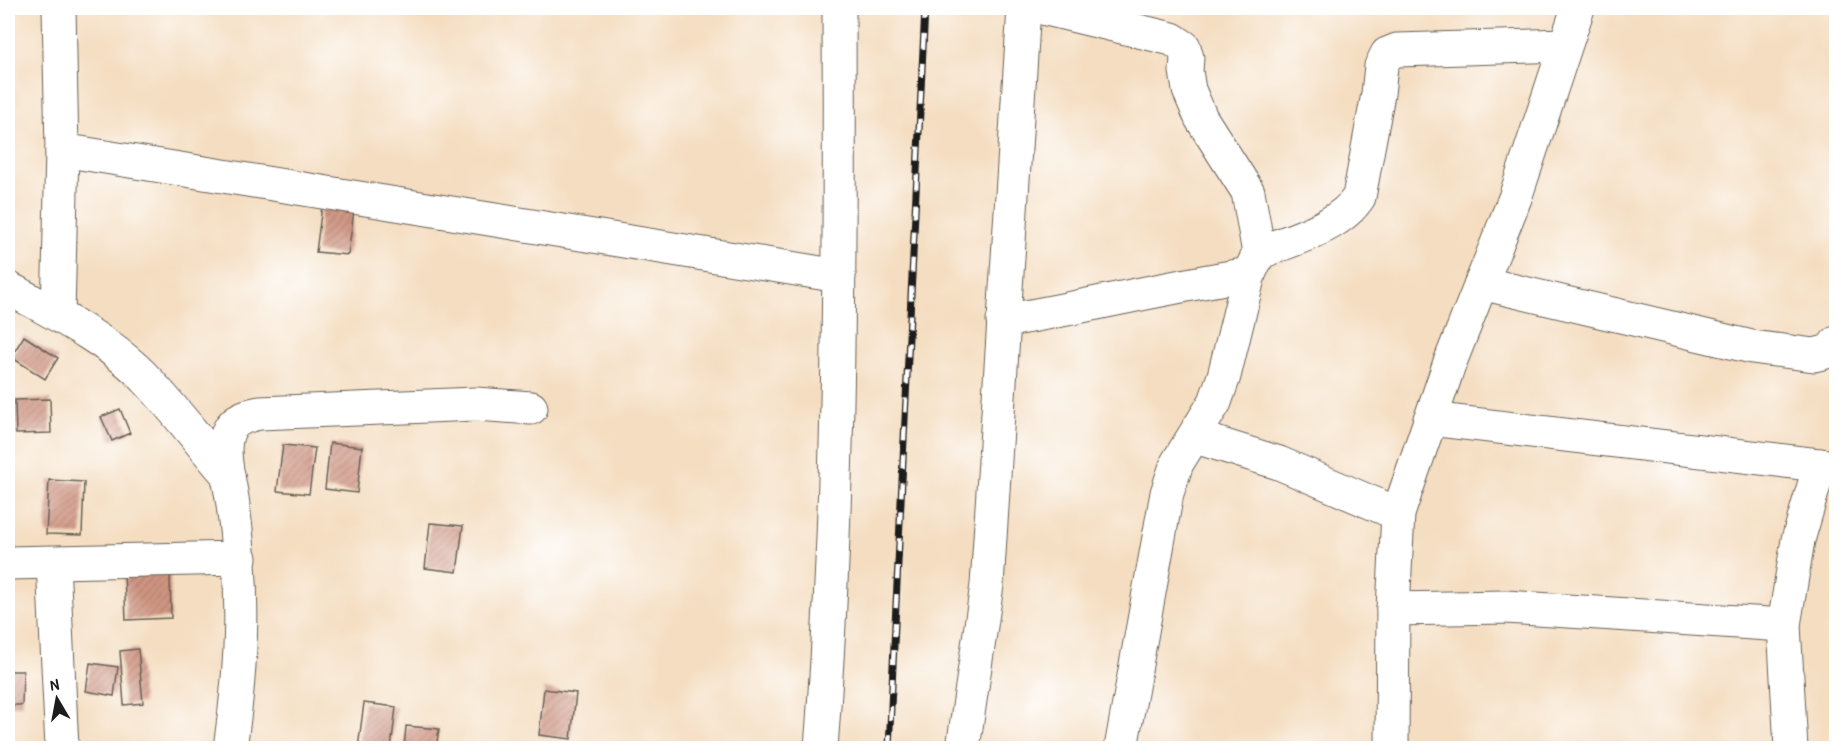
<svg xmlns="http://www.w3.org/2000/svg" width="1844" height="756" viewBox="0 0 1844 756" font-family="'Patrick Hand',sans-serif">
<defs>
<pattern id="building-hatch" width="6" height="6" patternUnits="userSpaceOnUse" patternTransform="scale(1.5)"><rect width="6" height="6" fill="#d09582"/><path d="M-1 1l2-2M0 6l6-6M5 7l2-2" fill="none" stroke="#a8796a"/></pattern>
</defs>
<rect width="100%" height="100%" fill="#fff"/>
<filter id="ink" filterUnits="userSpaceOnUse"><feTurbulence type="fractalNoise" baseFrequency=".0167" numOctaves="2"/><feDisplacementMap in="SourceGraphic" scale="12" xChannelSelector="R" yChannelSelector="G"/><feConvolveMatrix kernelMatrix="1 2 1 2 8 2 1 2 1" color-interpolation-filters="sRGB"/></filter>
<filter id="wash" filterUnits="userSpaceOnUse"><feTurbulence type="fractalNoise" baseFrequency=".008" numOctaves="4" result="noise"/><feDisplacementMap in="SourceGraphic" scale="24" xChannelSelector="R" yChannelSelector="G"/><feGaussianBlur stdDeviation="1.35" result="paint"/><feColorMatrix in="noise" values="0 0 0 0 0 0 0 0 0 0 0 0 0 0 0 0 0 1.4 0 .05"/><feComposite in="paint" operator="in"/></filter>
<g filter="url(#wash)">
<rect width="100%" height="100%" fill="#f4ddc0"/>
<g id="blocks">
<g fill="url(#building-hatch)">
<path d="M322,206l32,4 -6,45 -32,-3z"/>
<path d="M24,336l34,22 -13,21 -34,-22z"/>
<path d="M50,399l1,34 -35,1 -1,-34z"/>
<path d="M120,409l10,24 -18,8 -11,-24z"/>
<path d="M330,443l32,4 -5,46 -32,-4z"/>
<path d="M283,445l32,3 -6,46 -32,-3z"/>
<path d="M49,480l35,2 -2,53 -36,-1z"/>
<path d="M430,523l33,3 -6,46 -32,-4z"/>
<path d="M170,572l1,46 -45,2 -2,-47z"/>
<path d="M138,649l5,54 -19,2 -4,-54z"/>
<path d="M90,663l28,4 -4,29 -28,-5z"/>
<path d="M8,671h15l-1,34h-14z"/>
<path d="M544,689l32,4 -5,46 -32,-4z"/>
<path d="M364,703l32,4 -5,41h-33z"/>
<path d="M406,726l33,3 -3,19h-32z"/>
</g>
</g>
</g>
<g filter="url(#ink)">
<use href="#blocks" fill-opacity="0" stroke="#686055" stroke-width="1.5"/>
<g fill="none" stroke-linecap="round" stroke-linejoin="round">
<g stroke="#686055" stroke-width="35">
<g id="minor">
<path d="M1042,8l130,31 12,8 3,11 -1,13 3,19 12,28 47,74 11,61 -10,21 -25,102 -9,26 -38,61 -10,30 -46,255"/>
<path d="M62,150c259,40 518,85 777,126"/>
<path d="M1259,253c33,-14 80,-25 100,-56l19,-103 3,-28 6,-12 10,-4 168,-5"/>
<path d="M1481,283l271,64 62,8 16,-4 6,-8"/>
<path d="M8,288c46,25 104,54 140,93 28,30 53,63 80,94"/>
<path d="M58,315l4,-165 -3,-142"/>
<path d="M1003,321c82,-14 163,-34 246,-47"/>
<path d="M1430,419l406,48"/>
<path d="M1196,437l83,26 119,51"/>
<path d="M8,563l232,-5"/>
<path d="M53,563l9,185"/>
<path d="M1393,609l113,-2 278,18"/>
<path d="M230,748c13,-89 15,-161 2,-250 -3,-19 -12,-50 -3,-68 6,-12 20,-15 31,-17l216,-9 55,4"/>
<path d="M821,748c19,-246 19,-494 18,-740"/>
<path d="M963,748l24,-163 37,-577"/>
<path d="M1392,748l1,-139 5,-95 51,-149 66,-167 63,-190"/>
<path d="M1791,748l-7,-123 14,-85 22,-75"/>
</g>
</g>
<use href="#minor" stroke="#fff" stroke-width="33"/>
<g stroke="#1c1c1c" stroke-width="7">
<path id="rail" d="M889,748l36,-740"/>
</g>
<use href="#rail" stroke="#fff" stroke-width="4.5" stroke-dasharray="14" stroke-linecap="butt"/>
</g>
</g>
<rect width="1844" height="756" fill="none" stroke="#fff" stroke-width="30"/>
<g transform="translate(57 699) rotate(350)" stroke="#ffffff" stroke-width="4.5" paint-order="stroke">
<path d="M0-4.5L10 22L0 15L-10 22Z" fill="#1c1c1c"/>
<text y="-9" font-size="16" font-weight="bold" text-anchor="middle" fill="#1c1c1c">N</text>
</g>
</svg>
